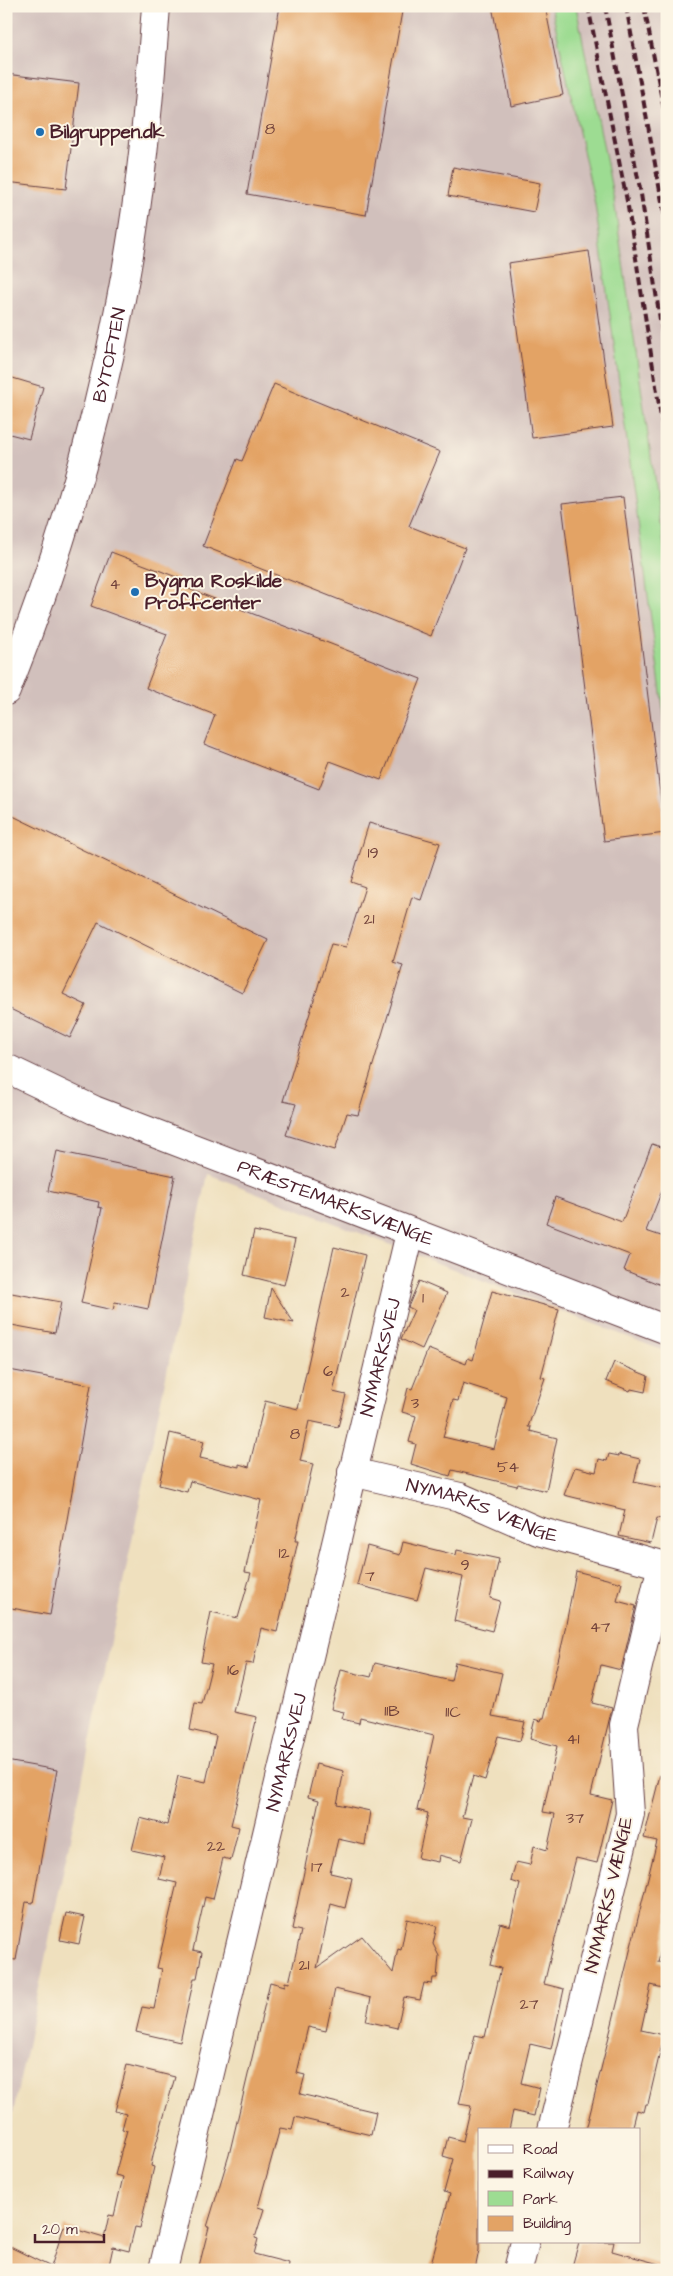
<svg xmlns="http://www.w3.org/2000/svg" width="673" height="2276" viewBox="0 0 673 2276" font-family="'Architects Daughter',sans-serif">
<rect width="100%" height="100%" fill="#fcf5e5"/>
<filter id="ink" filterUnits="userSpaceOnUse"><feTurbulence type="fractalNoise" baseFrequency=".02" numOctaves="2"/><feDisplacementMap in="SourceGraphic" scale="10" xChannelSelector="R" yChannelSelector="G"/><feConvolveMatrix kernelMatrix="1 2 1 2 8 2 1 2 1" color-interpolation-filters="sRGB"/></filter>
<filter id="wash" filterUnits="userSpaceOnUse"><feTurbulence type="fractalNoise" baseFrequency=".0096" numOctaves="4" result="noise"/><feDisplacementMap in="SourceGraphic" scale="20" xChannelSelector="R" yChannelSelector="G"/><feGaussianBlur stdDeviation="1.12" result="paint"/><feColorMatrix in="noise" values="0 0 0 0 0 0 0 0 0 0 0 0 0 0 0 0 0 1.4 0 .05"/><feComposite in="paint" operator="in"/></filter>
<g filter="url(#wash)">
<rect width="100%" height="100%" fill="#efe0be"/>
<g fill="#d1c0bc">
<path d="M6,6h545l44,198 72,533v615l-459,-178 -202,973z"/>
<path d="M576,6h85l6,26v536l-53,-368z"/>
</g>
<path fill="#9ddc92" stroke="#747e5e" d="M551,6h25l38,194 53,367v170l-72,-533z"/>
<g id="blocks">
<g fill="#e3a365" fill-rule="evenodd">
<path d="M280,6h123l-37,209 -119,-21z"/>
<path d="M492,6h53l18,89 -52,11z"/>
<path d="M6,74l73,9 -13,106 -60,-7z"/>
<path d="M453,167l87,16 -6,29 -86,-16z"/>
<path d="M589,251l24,176 -81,11 -24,-175z"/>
<path d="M6,376l37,11 -14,52 -23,-6z"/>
<path d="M274,384l166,68 -31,74 56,22 -34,88 -228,-90 34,-87 5,2z"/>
<path d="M623,497l42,336 -61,8 -42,-337z"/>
<path d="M111,552l68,26 -3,6 245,95 -40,101 -51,-19 -11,28 -115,-45 11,-29 -69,-27 21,-54 -76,-28z"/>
<path d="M13,816l255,124 -26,53 -144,-71 -35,72 23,11 -16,33 -64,-31v-176z"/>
<path d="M369,823l71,20 -19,57 -9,-3 -19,65 10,3 -45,150 -11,-2 -12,37 -49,-15 10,-31 -13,-3 48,-157 15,3 19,-60 -14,-5z"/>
<path d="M652,1144l15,5v29l-21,53 21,7v32l-6,15 -37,-15 6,-15 -84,-32 9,-26 67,25z"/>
<path d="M57,1151l118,25 -27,133 -33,-7 -2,8 -32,-7 21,-95 -4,-1 1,-5 -51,-11z"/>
<path d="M254,1231l41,9 -11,45 -40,-10z"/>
<path d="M334,1247l31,8 -32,137 13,3 -8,32 -29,-6 -9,40 13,3 -18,77h3l-21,91 -16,-4 -8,36 -7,-1 -12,49 23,5 -26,108 8,2 -8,33 -8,-2 -10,41 -8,-2 -12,53 9,2 -5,26h-3l-14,64 -44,-10 6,-25 12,2 8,-40 -5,-1 20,-85 -18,-4 5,-22 -32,-7 8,-32 27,7 11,-49 28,6 10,-46 -26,-6 5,-27 7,1 10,-40 -11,-2 10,-50 27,6 13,-45 -6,-1 16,-72 -71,-19 -3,11 -28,-7 11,-52 34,8 -4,17 39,9v-3l10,3 16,-66 33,8z"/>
<path d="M419,1281l28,12 -25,56 -21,-10 13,-29 -6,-3z"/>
<path d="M271,1288l23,35 -29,-6z"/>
<path d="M492,1291l67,18 -18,68 4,1 -17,49h3l-1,4 27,7 -11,53 -28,-7 -1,2 -65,-16 -2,6 -39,-12 5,-20 -7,-2 7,-26 -14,-4 6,-24 4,1 16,-40 38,15 2,-6 5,2zM463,1383l44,14 -13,52 -51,-12 10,-37 5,1z"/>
<path d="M6,1292l55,10 -6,31 -49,-9z"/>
<path d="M614,1362l34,14 -3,16 -14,-3 -1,2 -24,-10z"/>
<path d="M9,1370l82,15 -41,230 -44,-8v-219z"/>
<path d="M609,1454l10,2v-2l21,5 -6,23 33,7v31l-10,-2 -6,25 -32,-7 6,-26 -61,-15 11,-28 21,5 3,-13 8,2z"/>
<path d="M403,1542l53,13 1,-5 42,9 -9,39 10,3 -8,30 -38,-10 9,-44 -37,-9 -9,32 -60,-15 10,-39 33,9z"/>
<path d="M576,1571l46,12 -5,18 19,5 -15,64 -20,-5 -9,38 20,5 -21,87 21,5 -15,63 -21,-5 -22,85 -10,41 20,5 -13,60 -21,-5 -9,39 19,5 -6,28 -21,-5 -4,19h-30v120l-4,20h-29l-16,-3 20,-73 -6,-2 9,-33 -10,-3 5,-19 15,4 8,-35 -12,-2 16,-69 10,2 16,-69 -11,-3 10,-42 10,3 10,-42 -9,-3 5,-19 14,3 4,-19 13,4 8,-36 -12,-2 14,-66 -27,-7 5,-20 6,2 1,-3h2l19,-78z"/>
<path d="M455,1662l47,11 -10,43 33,6 -5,19 -22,-5 -13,44 -12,-4 -11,41 10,2 -11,42 -22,-6 -1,7 -20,-4 10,-45 -11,-3 17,-75 -74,-18 -1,6 -17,-4 2,-7 -13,-3 10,-39 30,7 4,-14 76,18z"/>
<path d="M6,1761l51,9 -24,133 -7,-1 -10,58 -10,-1z"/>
<path d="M316,1764l28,7 -7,33 33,7 -5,34 -27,-6 -8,34 22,5 -7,30 -14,-4 -14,64 45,-32 31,37 5,-24 3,1 6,-31 30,7 -4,18 6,12 -2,22h-4l-1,6 -8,-1 -4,17 -16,-3 -7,31 -31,-7 5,-23 -36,-9 -9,42 -18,-4 -11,46 8,2 -5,19 76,18 -5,23 -76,-18 -3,13 -12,-2 -22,79 6,2 -9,29 3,1 -4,15 35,9 -1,7h-90l11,-43h-2l22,-72 41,-173 15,4v-4l4,1 12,-52 -9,-2 27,-129 -11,-3z"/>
<path d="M660,1775l7,1v149l-9,37 9,2v25l-16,-4 -10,45 23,5 -16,69h-2l-2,8 -7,-2 -5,20h-46l71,-289 -13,-3z"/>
<path d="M66,1913l19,4 -6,27 -19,-4z"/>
<path d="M127,2065l48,12 -22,78 -2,11 3,1 -14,61 -5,-1 -6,24 -16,-4 -5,23h-102v-25l45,22 13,-41 40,12 5,-23 5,1 9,-39 -8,-2 12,-45 -5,-1 4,-15 -11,-3z"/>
<path d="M579,2242h35l-2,9 47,13v6h-88z"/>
</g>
</g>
</g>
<g filter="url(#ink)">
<use href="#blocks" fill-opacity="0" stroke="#633c41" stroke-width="1"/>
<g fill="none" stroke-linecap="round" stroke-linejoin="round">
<g stroke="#633c41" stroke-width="30">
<g id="minor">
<path id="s1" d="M6,691c50,-126 90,-258 115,-392 19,-96 28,-195 35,-293"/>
<path id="s2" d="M6,1068l88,42 573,220"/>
<path id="s3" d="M352,1472l108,25 78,34 124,34 -38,160 6,89 -78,316"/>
<path id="s4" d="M163,2270l247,-1037"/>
<path d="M518,2270l7,-28"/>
</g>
</g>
<use href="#minor" stroke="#fff" stroke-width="28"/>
<g stroke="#4a1f2b" stroke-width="4" stroke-dasharray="8 4" stroke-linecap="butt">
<path d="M588,6l39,195 40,255"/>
<path d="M605,6l36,188 26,172"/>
<path d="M626,6l41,223"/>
<path d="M644,6l23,120"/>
</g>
</g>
</g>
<g fill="#1f6fb2" stroke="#fcf5e5" stroke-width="2">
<circle cx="40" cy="132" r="5"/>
<circle cx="135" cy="592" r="5"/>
</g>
<g text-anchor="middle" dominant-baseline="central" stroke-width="4" stroke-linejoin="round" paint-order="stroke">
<g font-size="16" fill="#70403a">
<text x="270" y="129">8</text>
<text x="115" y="584">4</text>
<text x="373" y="853">19</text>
<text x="369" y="919">21</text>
<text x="345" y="1292">2</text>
<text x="423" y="1298">1</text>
<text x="328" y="1371">6</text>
<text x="415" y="1403">3</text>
<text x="295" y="1434">8</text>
<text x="508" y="1467">54</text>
<text x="284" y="1553">12</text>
<text x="465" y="1565">9</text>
<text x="370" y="1576">7</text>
<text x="600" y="1627">47</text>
<text x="233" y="1670">16</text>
<text x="392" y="1711">11B</text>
<text x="453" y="1712">11C</text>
<text x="573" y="1739">41</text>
<text x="575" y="1818">37</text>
<text x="216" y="1846">22</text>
<text x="317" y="1867">17</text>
<text x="304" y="1965">21</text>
<text x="529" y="2004">27</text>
</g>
<g font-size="19" font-weight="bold" fill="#4a1f2b" stroke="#fcf5e5" text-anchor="start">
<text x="50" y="132">Bilgruppen.dk</text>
<text x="145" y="581">Bygma Roskilde<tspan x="145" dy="22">Proffcenter</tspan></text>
</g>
<g font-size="19" fill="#4a1f2b" stroke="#fcf5e5">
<text stroke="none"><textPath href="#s1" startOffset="352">BYTOFTEN</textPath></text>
<text stroke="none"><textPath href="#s2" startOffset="356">PRÆSTEMARKSVÆNGE</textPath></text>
<text stroke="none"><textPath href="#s4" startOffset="938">NYMARKSVEJ</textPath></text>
<text stroke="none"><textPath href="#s3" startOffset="136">NYMARKS VÆNGE</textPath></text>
<text stroke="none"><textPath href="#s4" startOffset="532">NYMARKSVEJ</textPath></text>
<text transform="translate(609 1895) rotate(-77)">NYMARKS VÆNGE</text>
</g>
</g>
<rect width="673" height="2276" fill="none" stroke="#fcf5e5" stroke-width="25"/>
<rect x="478" y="2128" width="162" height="115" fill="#fcf5e5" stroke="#b59f9b"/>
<rect x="488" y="2145" width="25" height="8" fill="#ffffff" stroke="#b59f9b"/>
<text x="523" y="2154" font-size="15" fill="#4a1f2b">Road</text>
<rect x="488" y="2170" width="25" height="8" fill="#4a1f2b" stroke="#b59f9b"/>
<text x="523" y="2178" font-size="15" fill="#4a1f2b">Railway</text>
<rect x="488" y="2191" width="25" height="15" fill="#9ddc92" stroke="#b59f9b"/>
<text x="523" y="2204" font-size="15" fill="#4a1f2b">Park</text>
<rect x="488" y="2216" width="25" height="15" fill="#e3a365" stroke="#b59f9b"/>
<text x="523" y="2228" font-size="15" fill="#4a1f2b">Building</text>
<path d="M35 2234v8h69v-8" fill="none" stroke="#4a1f2b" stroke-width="2.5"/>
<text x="42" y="2234" font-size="15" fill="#4a1f2b" stroke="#fcf5e5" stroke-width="4" paint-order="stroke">20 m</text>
</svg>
